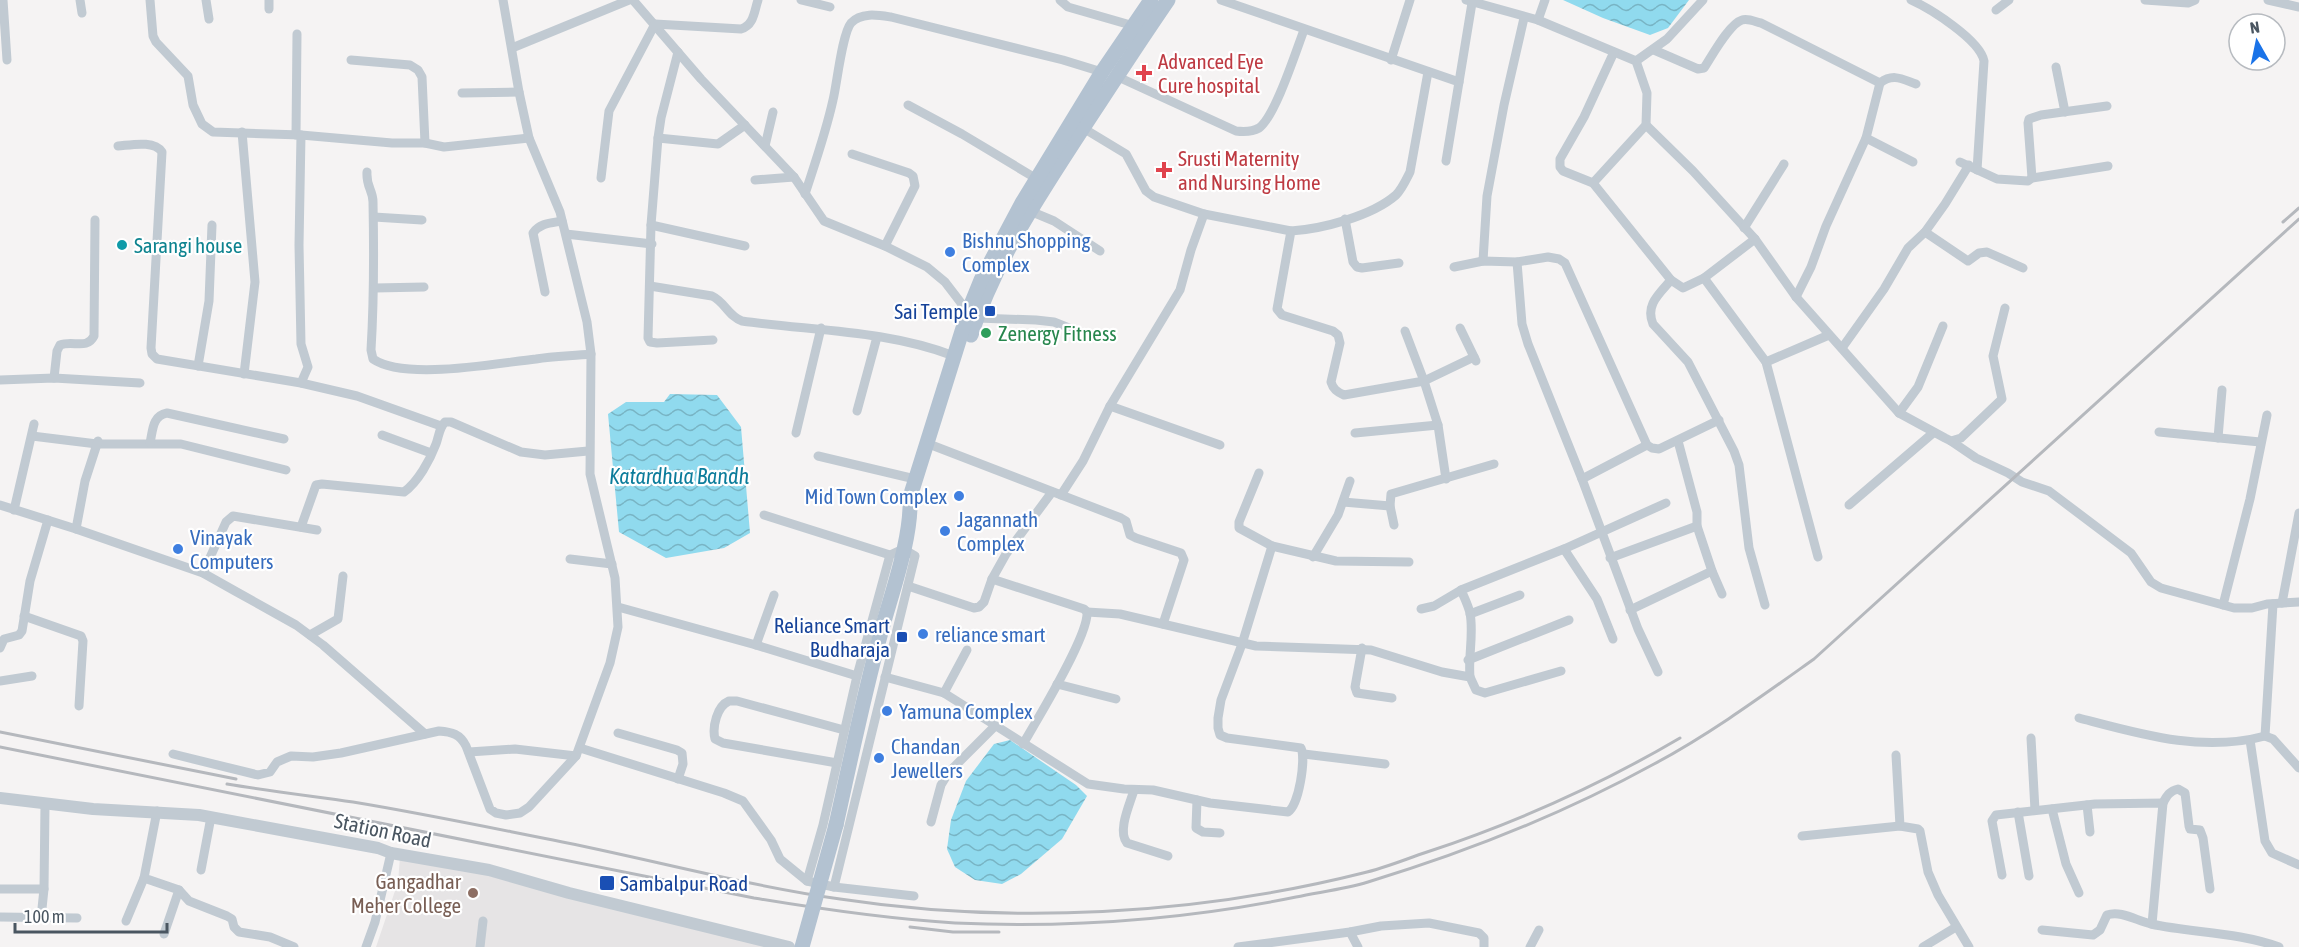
<svg xmlns="http://www.w3.org/2000/svg" width="2299" height="947" viewBox="0 0 2299 947" font-family="'Asap Condensed',sans-serif">
<defs>
<pattern id="water-waves" width="16" height="10" patternUnits="userSpaceOnUse" patternTransform="scale(1.5)"><rect width="16" height="10" fill="#90daee"/><path d="M0 5q4-4 8 0t8 0" fill="none" stroke="#78b4c4"/></pattern>
</defs>
<rect width="100%" height="100%" fill="#f5f3f3"/>
<path fill="#e6e4e5" d="M400,857l86,18 288,72h-398l22,-65z"/>
<g fill="url(#water-waves)">
<path d="M1563,0h126l-21,28 -18,7 -47,-17z"/>
<path d="M670,394l47,1 24,32 9,106 -26,15 -58,10 -47,-26 -11,-118 18,-12h38z"/>
<path d="M1010,740l66,45 11,11 -25,43 -41,35 -19,10 -27,-4 -20,-13 -8,-18 4,-29 15,-39 28,-37z"/>
</g>
<g fill="none" stroke-linecap="round" stroke-linejoin="round">
<g stroke="#c1cad2" stroke-width="9">
<path d="M3,0l4,60"/>
<path d="M80,0l2,13"/>
<path d="M150,0l3,36 3,6 32,34 5,29 9,19 11,8 88,3 91,8h33l19,4 85,-9"/>
<path d="M206,0l3,19"/>
<path d="M269,0v9"/>
<path d="M633,0l68,79 93,98 30,44 61,25 42,21 18,15 23,30 9,6 59,2 18,2 20,8"/>
<path d="M801,0l29,7"/>
<path d="M1060,0l8,7 66,19"/>
<path d="M1221,0l238,82"/>
<path d="M1466,0l72,20 98,41 11,32 -1,32 -53,58"/>
<path d="M1911,0c20,9 69,40 73,61l-7,109"/>
<path d="M2145,0l43,3 7,-3"/>
<path d="M2268,0l31,7"/>
<path d="M1996,10l13,-10"/>
<path d="M1538,20l7,-20"/>
<path d="M512,48l117,-48"/>
<path d="M1654,50l44,19 6,-1c8,-12 25,-44 38,-48 6,-2 14,2 19,3l119,60c13,-10 22,-4 36,1"/>
<path d="M678,52l-17,66 -3,20 -7,87 -3,113 2,4 7,1 56,-3"/>
<path d="M1614,52l-30,65 -24,42v8l3,4 30,12 78,97 12,8 21,-10 51,-39"/>
<path d="M351,60l59,5 8,5 4,7 3,66"/>
<path d="M1391,60l19,-60"/>
<path d="M1636,61l31,-22 36,-39"/>
<path d="M2056,67l9,45"/>
<path d="M1428,72l-18,100c-4,8 -8,17 -14,23 -24,21 -74,34 -105,36l-14,78 5,6 51,16 5,4 2,8 -9,39c2,7 6,10 13,13l80,-14 50,-24"/>
<path d="M1116,76l120,55c8,1 16,1 23,-3 16,-11 37,-77 45,-98"/>
<path d="M462,93l57,-1"/>
<path d="M908,105l54,29 75,45"/>
<path d="M1646,125l47,46 62,68 41,58 103,116 46,25 6,3 10,-3 41,-39 -9,-43 12,-48"/>
<path d="M1083,128l43,26 20,37 8,6 50,17 87,17"/>
<path d="M242,132l13,150 -11,92"/>
<path d="M296,135l1,-101"/>
<path d="M301,135l-2,110 2,99 7,23 -7,16"/>
<path d="M658,138l60,6 27,-19"/>
<path d="M1866,138l47,24"/>
<path d="M118,146c13,-1 36,-6 44,6l-11,196 1,6 5,5 144,24 56,13 84,30"/>
<path d="M765,146l8,-34"/>
<path d="M852,154l57,19 4,3 2,10 -30,60"/>
<path d="M1446,161l26,-158"/>
<path d="M1960,162l37,17 31,2 4,-3 76,-12"/>
<path d="M367,172c-1,15 6,18 6,30 1,50 1,99 -2,148l2,9c32,22 124,4 163,0 18,-3 37,-3 55,-5"/>
<path d="M601,178l8,-67 46,-87 86,5c13,-4 13,-17 17,-29"/>
<path d="M2032,178l-4,-55 1,-4 12,-4 66,-9"/>
<path d="M755,180l39,-3"/>
<path d="M805,194c10,-31 21,-62 28,-94 4,-16 9,-66 18,-77 10,-11 27,-8 40,-6l172,43 39,12"/>
<path d="M1030,211l24,10 46,30"/>
<path d="M374,217l48,3"/>
<path d="M1345,219l8,43 4,5 5,1 37,-5"/>
<path d="M651,225l94,21"/>
<path d="M1744,228l40,-64"/>
<path d="M1925,232l43,29 11,-8 8,-1 36,16"/>
<path d="M566,234l86,10"/>
<path d="M1483,261l4,-65 17,-91 20,-87"/>
<path d="M1517,262l5,62 6,20 54,135 56,150 20,43"/>
<path d="M1454,267l29,-6 34,1 31,-5 11,2 6,4 82,182 5,3 7,1 60,-29"/>
<path d="M1704,278l62,84 52,195"/>
<path d="M1671,280c-12,14 -26,25 -18,44l35,38 46,89 5,14 10,83 16,57"/>
<path d="M650,286l62,10c13,6 16,20 30,25 71,10 144,9 212,35"/>
<path d="M375,288l49,-1"/>
<path d="M545,292l-12,-59c7,-10 18,-10 29,-12"/>
<path d="M1796,297l15,-30 15,-41 40,-88 14,-55"/>
<path d="M1460,328l16,33"/>
<path d="M1405,331l19,50 14,44 8,54"/>
<path d="M1842,348l42,-59 24,-41 17,-16 20,-28 24,-39"/>
<path d="M1766,362l63,-27"/>
<path d="M198,366l11,-65 3,-76"/>
<path d="M54,378l3,-27 3,-6c13,-5 27,5 34,-9l1,-116"/>
<path d="M0,380l54,-2 86,5"/>
<path d="M1110,406l110,39"/>
<path d="M857,411l20,-74"/>
<path d="M1899,413l19,-26 25,-61"/>
<path d="M2159,432l101,10"/>
<path d="M796,433l25,-105"/>
<path d="M1355,433l83,-8"/>
<path d="M382,435l49,18"/>
<path d="M32,436l65,8h84l105,26"/>
<path d="M2218,438l4,-48"/>
<path d="M1678,441l19,71v14l15,45 10,23"/>
<path d="M1951,441l25,17 32,15 14,9 27,9 82,62 20,29 10,6 73,20h18l15,-4 32,-2"/>
<path d="M150,443c3,-13 2,-27 17,-30l117,26"/>
<path d="M934,446l187,72 5,3 4,14 6,3 45,15 3,7 -21,64"/>
<path d="M818,456l97,23"/>
<path d="M1259,473l-20,49v6l33,18"/>
<path d="M1582,479l65,-34"/>
<path d="M1061,495l22,-34 27,-55 70,-116 11,-40 13,-36"/>
<path d="M1343,502l47,4"/>
<path d="M0,505l76,24 127,44 32,18 61,34 27,20 102,89"/>
<path d="M1849,505l84,-72"/>
<path d="M14,510l20,-86"/>
<path d="M764,515l126,40"/>
<path d="M1394,525l-4,-19 1,-12 103,-30"/>
<path d="M301,527l15,-42 6,-1 82,8c14,-10 26,-32 32,-48 3,-8 3,-16 9,-22h6l70,30 24,3 43,-4"/>
<path d="M76,529l9,-48 13,-40"/>
<path d="M903,549l12,7 -81,331 -27,-6 16,-56 34,-149 33,-121z"/>
<path d="M1564,549l33,50 16,40"/>
<path d="M1313,557l25,-42 12,-34"/>
<path d="M1610,558l87,-32"/>
<path d="M570,559l42,5"/>
<path d="M203,573l23,-51 7,-6 84,14"/>
<path d="M992,579l92,30 3,3c2,23 -50,108 -64,132"/>
<path d="M908,586l66,22 5,-1 5,-5 8,-23 14,-25 46,-62"/>
<path d="M2282,603l17,-90"/>
<path d="M2273,604l-8,132 8,3 26,29"/>
<path d="M2223,605l27,-106 17,-84"/>
<path d="M618,607l138,38 101,31"/>
<path d="M1421,609l13,-3 27,-16"/>
<path d="M1630,610l82,-39"/>
<path d="M1087,612l33,2 136,32 115,4 71,22 28,5 6,13 9,3 76,-22"/>
<path d="M1470,614l50,-19"/>
<path d="M24,616l57,20 2,5 -4,65"/>
<path d="M310,635l28,-16 5,-43"/>
<path d="M756,645l18,-50"/>
<path d="M0,648l4,-9 15,-4 3,-4 8,-50 18,-61"/>
<path d="M1362,648l-7,39 2,6 35,5"/>
<path d="M1468,660l101,-40"/>
<path d="M885,677l59,16 144,91 36,5 29,1 57,13 78,9c11,-7 18,-53 13,-64l-74,-10 -7,-3 -2,-7v-10l3,-18 21,-56 30,-98 64,15 73,1"/>
<path d="M1470,677c-2,-21 4,-43 0,-64 -2,-8 -6,-16 -9,-23l103,-41 102,-46"/>
<path d="M0,681l32,-5"/>
<path d="M1057,684l59,15"/>
<path d="M944,693l23,-43"/>
<path d="M2079,718c61,16 123,35 186,18"/>
<path d="M618,733l59,17 5,3 1,11 -5,15"/>
<path d="M2031,738l4,72"/>
<path d="M2250,740l15,101 7,12 27,12"/>
<path d="M580,748l144,45 19,8 28,39 9,19 27,22"/>
<path d="M469,752l46,-3 61,7"/>
<path d="M173,754l85,21 12,-3 7,-10 14,-6 22,1 28,-4 98,-22c13,1 21,3 27,15l24,63 6,4 10,2 14,-2 9,-6 47,-51 34,-93 8,-36 -3,-49 -25,-104 1,-120 -4,-32 -27,-110 -31,-74 -10,-46 -16,-92"/>
<path d="M1304,754l81,10"/>
<path d="M1896,755l4,71 18,3 2,2 8,41 10,23 31,52"/>
<path d="M837,763l-114,-20 -8,-4c-3,-12 2,-33 14,-38h8l107,29"/>
<path d="M1134,790c-4,14 -17,41 -7,53l41,13"/>
<path d="M1197,800l-1,28 7,4 17,1"/>
<path d="M2163,803c4,-8 7,-12 15,-14l7,4 4,33 1,3 10,1 3,8 7,51"/>
<path d="M2087,805l3,27"/>
<path d="M2052,809l14,55 13,29"/>
<path d="M157,811l-13,67 35,12 10,11 38,15 5,3 2,8 5,5 31,5 24,10"/>
<path d="M2018,812l11,64"/>
<path d="M931,822l10,-37 8,-13 46,-46"/>
<path d="M1802,836l98,-10"/>
<path d="M201,870l10,-53"/>
<path d="M2002,875l-10,-54 4,-6 99,-11 68,-1 -11,121"/>
<path d="M834,887l80,9"/>
<path d="M0,889h44"/>
<path d="M0,917l77,1"/>
<path d="M41,918l3,-29 1,-84"/>
<path d="M126,921l18,-43"/>
<path d="M2042,930l51,5 7,-5 7,-15c14,-5 30,6 44,9 42,9 87,8 128,23"/>
<path d="M1350,932l8,15"/>
<path d="M164,934l15,-44"/>
<path d="M366,947l9,-25 16,-69"/>
<path d="M480,947l3,-26"/>
<path d="M1238,947l112,-15 31,-6 48,-3 50,10 5,5v9"/>
<path d="M1530,947l9,-17"/>
<path d="M1923,947l33,-20"/>
</g>
<path stroke="#c1cad2" stroke-width="12" d="M0,798l93,11 106,6 179,33 13,5 98,17 80,23 220,54"/>
<g stroke="#b3c2d1" stroke-width="15">
<path d="M971,335c22,-68 62,-130 101,-190 32,-49 63,-97 96,-145"/>
<path d="M836,825c14,-63 27,-127 44,-189 11,-42 32,-97 30,-139l58,-185 13,-32 41,-77 80,-131 49,-72"/>
</g>
<g stroke="#b5b8bd" stroke-width="3">
<path d="M2283,222l16,-14"/>
<path d="M0,732l236,47"/>
<path d="M0,747l754,151c66,11 133,21 201,25 115,5 228,-3 341,-26 24,-5 49,-8 72,-15 99,-30 195,-68 286,-118 56,-30 108,-68 160,-105l485,-440"/>
<path d="M227,784c42,7 84,12 126,18 67,11 134,25 200,38 96,19 190,45 287,59 170,26 356,16 523,-26 22,-5 43,-14 64,-21 88,-29 173,-67 253,-114"/>
<path d="M910,927l43,5h46"/>
</g>
<path stroke="#b3c2d1" stroke-width="15" d="M802,947l34,-122"/>
</g>
<g fill="#e0444e" stroke="#fff" stroke-width="2">
<path d="M1141 64h6v6h6v6h-6v6h-6v-6h-6v-6h6z"/>
<path d="M1161 161h6v6h6v6h-6v6h-6v-6h-6v-6h6z"/>
</g>
<circle fill="#0f9aa8" stroke="#fff" stroke-width="2" cx="122" cy="245" r="6"/>
<g fill="#3f7fe0" stroke="#fff" stroke-width="2">
<circle cx="950" cy="252" r="6"/>
<circle cx="959" cy="496" r="6"/>
<circle cx="945" cy="531" r="6"/>
<circle cx="178" cy="549" r="6"/>
<circle cx="923" cy="634" r="6"/>
<circle cx="887" cy="711" r="6"/>
<circle cx="879" cy="758" r="6"/>
</g>
<g fill="#1a4fb4" stroke="#fff" stroke-width="2">
<rect x="984" y="305" width="12" height="12" rx="3"/>
<rect x="896" y="631" width="12" height="12" rx="3"/>
<rect x="599" y="875" width="16" height="16" rx="3"/>
</g>
<circle fill="#2e9e5b" stroke="#fff" stroke-width="2" cx="986" cy="333" r="6"/>
<circle fill="#8d6e63" stroke="#fff" stroke-width="2" cx="473" cy="893" r="6"/>
<g text-anchor="middle" dominant-baseline="central" stroke-width="4.5" stroke-linejoin="round" paint-order="stroke">
<g font-size="21" fill="#be3a42" stroke="#fff" text-anchor="start">
<text x="1158" y="61">Advanced Eye<tspan x="1158" dy="24">Cure hospital</tspan></text>
<text x="1178" y="158">Srusti Maternity<tspan x="1178" dy="24">and Nursing Home</tspan></text>
</g>
<g font-size="21" fill="#366cbe" stroke="#fff" text-anchor="start">
<text x="962" y="240">Bishnu Shopping<tspan x="962" dy="24">Complex</tspan></text>
<text x="947" y="496" text-anchor="end">Mid Town Complex</text>
<text x="957" y="519">Jagannath<tspan x="957" dy="24">Complex</tspan></text>
<text x="190" y="537">Vinayak<tspan x="190" dy="24">Computers</tspan></text>
<text x="935" y="634">reliance smart</text>
<text x="899" y="711">Yamuna Complex</text>
<text x="891" y="746">Chandan<tspan x="891" dy="24">Jewellers</tspan></text>
</g>
<g font-size="21" fill="#0d838f" stroke="#fff" text-anchor="start">
<text x="134" y="245">Sarangi house</text>
</g>
<g font-size="21" fill="#164399" stroke="#fff" text-anchor="end">
<text x="978" y="311">Sai Temple</text>
<text x="890" y="625">Reliance Smart<tspan x="890" dy="24">Budharaja</tspan></text>
<text x="620" y="883" text-anchor="start">Sambalpur Road</text>
</g>
<g font-size="21" fill="#27864d" stroke="#fff" text-anchor="start">
<text x="998" y="333">Zenergy Fitness</text>
</g>
<g font-size="21" fill="#4a5661" stroke="#fff">
<text transform="translate(383 830) rotate(12)">Station Road</text>
</g>
<g font-size="21" fill="#785e54" stroke="#fff" text-anchor="end">
<text x="461" y="881">Gangadhar<tspan x="461" dy="24">Meher College</tspan></text>
</g>
<g font-size="22" font-style="italic" fill="#0c7c9b" stroke="#fff">
<text x="679" y="476">Katardhua Bandh</text>
</g>
</g>
<g transform="translate(2257 42) rotate(351)"><circle r="28" fill="#ffffff" stroke="#b7bbc0" stroke-width="1.5"/>
<path d="M0-4.5L10 22L0 15L-10 22Z" fill="#1a73e8"/>
<text y="-9" font-size="16" font-weight="bold" text-anchor="middle" fill="#4a5661">N</text>
</g>
<path d="M15 923v9h152v-9" fill="none" stroke="#4a5661" stroke-width="3"/>
<text x="24" y="923" font-size="18" fill="#4a5661" stroke="#ffffff" stroke-width="4.5" paint-order="stroke">100 m</text>
</svg>
